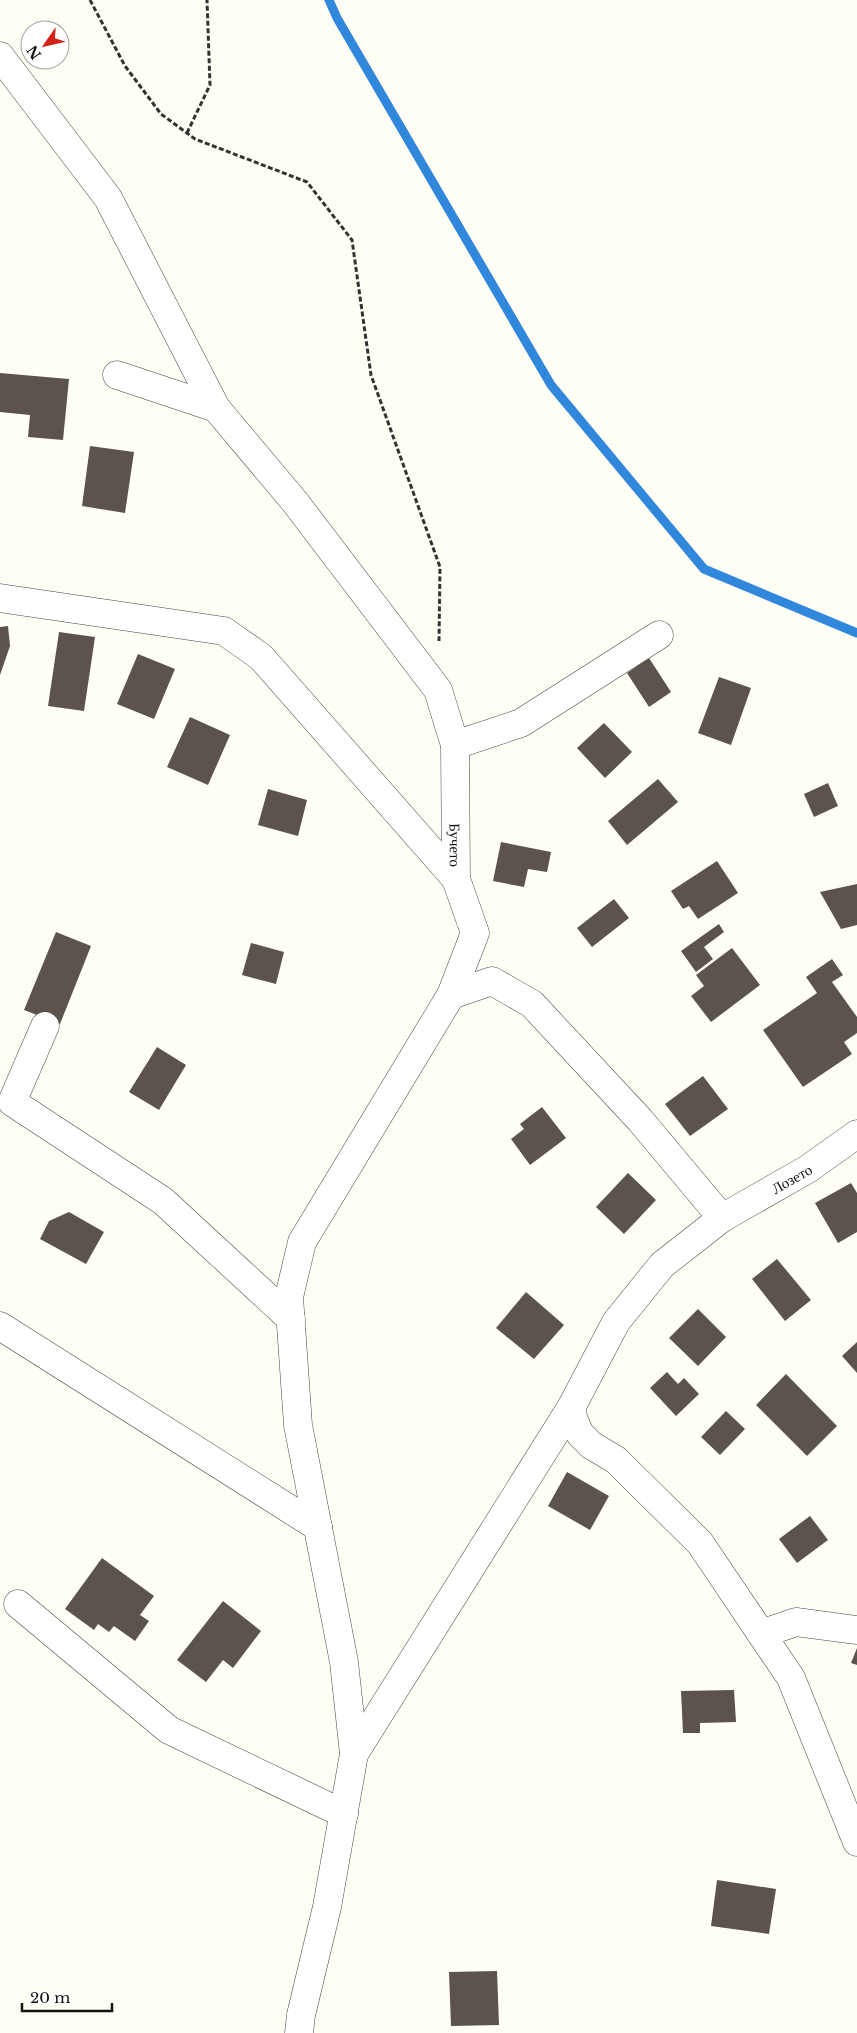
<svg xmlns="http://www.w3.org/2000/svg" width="857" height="2033" viewBox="0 0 857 2033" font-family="'Libre Baskerville',serif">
<rect width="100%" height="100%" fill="#fffef5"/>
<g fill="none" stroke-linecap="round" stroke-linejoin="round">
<path stroke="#3187dc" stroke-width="9" d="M329,0l8,18 214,367 153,184 153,64"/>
</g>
<g fill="#5b534c">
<path d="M0,373l69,6 -6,61 -35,-3 2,-22 -30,-3z"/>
<path d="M90,446l44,6 -9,61 -43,-7z"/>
<path d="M8,626l2,20 -10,29v-48z"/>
<path d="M59,632l36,5 -11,74 -36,-5z"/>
<path d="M138,654l37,15 -21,50 -37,-15z"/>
<path d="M649,658l22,34 -22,15 -22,-34z"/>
<path d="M719,677l32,11 -20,57 -33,-12z"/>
<path d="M190,717l40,18 -22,50 -41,-18z"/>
<path d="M604,723l28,29 -27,26 -28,-30z"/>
<path d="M658,779l20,23 -51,43 -19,-24z"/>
<path d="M828,783l10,23 -24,11 -10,-23z"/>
<path d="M268,789l39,11 -9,36 -40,-11z"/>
<path d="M501,842l50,10 -4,20 -19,-3 -4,18 -31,-6z"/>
<path d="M717,861l21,32 -40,26 -9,-13 -6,3 -12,-18z"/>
<path d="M857,884v41l-16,4 -21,-37z"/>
<path d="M614,899l15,19 -37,29 -15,-19z"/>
<path d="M719,924l5,8 -20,15 9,12 -17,13 -15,-21z"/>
<path d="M56,932l35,14 -31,78 -36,-14z"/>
<path d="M251,943l33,9 -8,32 -34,-9z"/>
<path d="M732,948l28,37 -49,37 -20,-26 13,-10 -8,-11z"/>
<path d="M832,959l11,16 -11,7 25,35v16l-13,9 8,12 -49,33 -40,-57 54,-37 -11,-16z"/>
<path d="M157,1047l29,18 -27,45 -30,-18z"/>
<path d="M703,1076l25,33 -38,27 -25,-32z"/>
<path d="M542,1107l24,31 -36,27 -19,-26 13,-10 -4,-5z"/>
<path d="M628,1173l28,27 -32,34 -28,-27z"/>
<path d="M851,1183l6,10v39l-19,11 -23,-40z"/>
<path d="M69,1212l35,20 -18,32 -46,-25 9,-18z"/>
<path d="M777,1259l34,41 -26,21 -33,-42z"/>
<path d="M526,1292l38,33 -30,34 -38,-31z"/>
<path d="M698,1309l28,28 -28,29 -29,-28z"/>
<path d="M857,1342v31l-15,-17z"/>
<path d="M667,1372l11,12 6,-6 15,16 -23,22 -26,-28z"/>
<path d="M786,1374l51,52 -30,30 -51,-51z"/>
<path d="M726,1411l19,18 -25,26 -19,-18z"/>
<path d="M567,1472l42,24 -19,34 -42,-24z"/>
<path d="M810,1516l18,24 -31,23 -18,-24z"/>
<path d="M102,1558l52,38 -14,19 9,6 -14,20 -21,-15 -5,6 -11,-8 -4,6 -29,-21z"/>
<path d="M223,1601l38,30 -28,37 -10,-8 -17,22 -29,-22z"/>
<path d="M857,1648v17l-6,-2z"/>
<path d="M734,1690l2,32 -36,1v10h-17l-2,-42z"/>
<path d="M717,1880l59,9 -7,45 -58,-8z"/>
<path d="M497,1971l2,54 -48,1 -2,-54z"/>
</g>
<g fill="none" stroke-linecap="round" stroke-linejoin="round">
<g stroke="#444" stroke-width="29">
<g id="minor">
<path d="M0,56l108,142 108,210"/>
<path id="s1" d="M117,375l99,33 79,94 143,188 17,55 1,134 19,54 -24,62 -149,247 -13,55 9,128 46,237 10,92 -27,153 -26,108 -2,18"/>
<path d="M0,598l224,33 37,26 195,222"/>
<path d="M455,745l66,-22 138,-88"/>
<path d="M451,995l41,-14 40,23 108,116 82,98"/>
<path d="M45,1026l-33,76 151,99 128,118"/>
<path d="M0,1326l318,201"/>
<path d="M572,1406l1,12 7,16 11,11 25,15 84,83 91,135 66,164"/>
<path d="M18,1604l151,126 175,84"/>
<path d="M761,1634l35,-12 61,8"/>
<path id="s2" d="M354,1754l218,-348 44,-84 46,-57 60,-47 86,-49 49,-35"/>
</g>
</g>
<g stroke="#333" stroke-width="3" stroke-dasharray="5 2.5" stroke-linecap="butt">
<path d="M90,0l35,66 36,48 34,25 112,43 45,58 19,135 69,192 -1,74"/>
<path d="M187,133l23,-48 -3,-85"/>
</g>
<use href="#minor" stroke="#fff" stroke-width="28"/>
</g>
<g text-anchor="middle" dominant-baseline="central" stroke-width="5" stroke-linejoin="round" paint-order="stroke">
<g font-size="15" fill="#111" stroke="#fff">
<text stroke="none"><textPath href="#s1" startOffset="621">Бучето</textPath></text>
<text stroke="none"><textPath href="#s2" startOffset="735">Лозето</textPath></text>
</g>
</g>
<g transform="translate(45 45) rotate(236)"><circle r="24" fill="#ffffff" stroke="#a0a0a0"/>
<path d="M0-4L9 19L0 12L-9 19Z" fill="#d22117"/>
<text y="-8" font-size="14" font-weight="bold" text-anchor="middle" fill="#111111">N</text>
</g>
<path d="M22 2003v8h90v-8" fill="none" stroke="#111111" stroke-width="2.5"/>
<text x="30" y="2003" font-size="15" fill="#111111" stroke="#ffffff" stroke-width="4" paint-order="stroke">20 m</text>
</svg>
